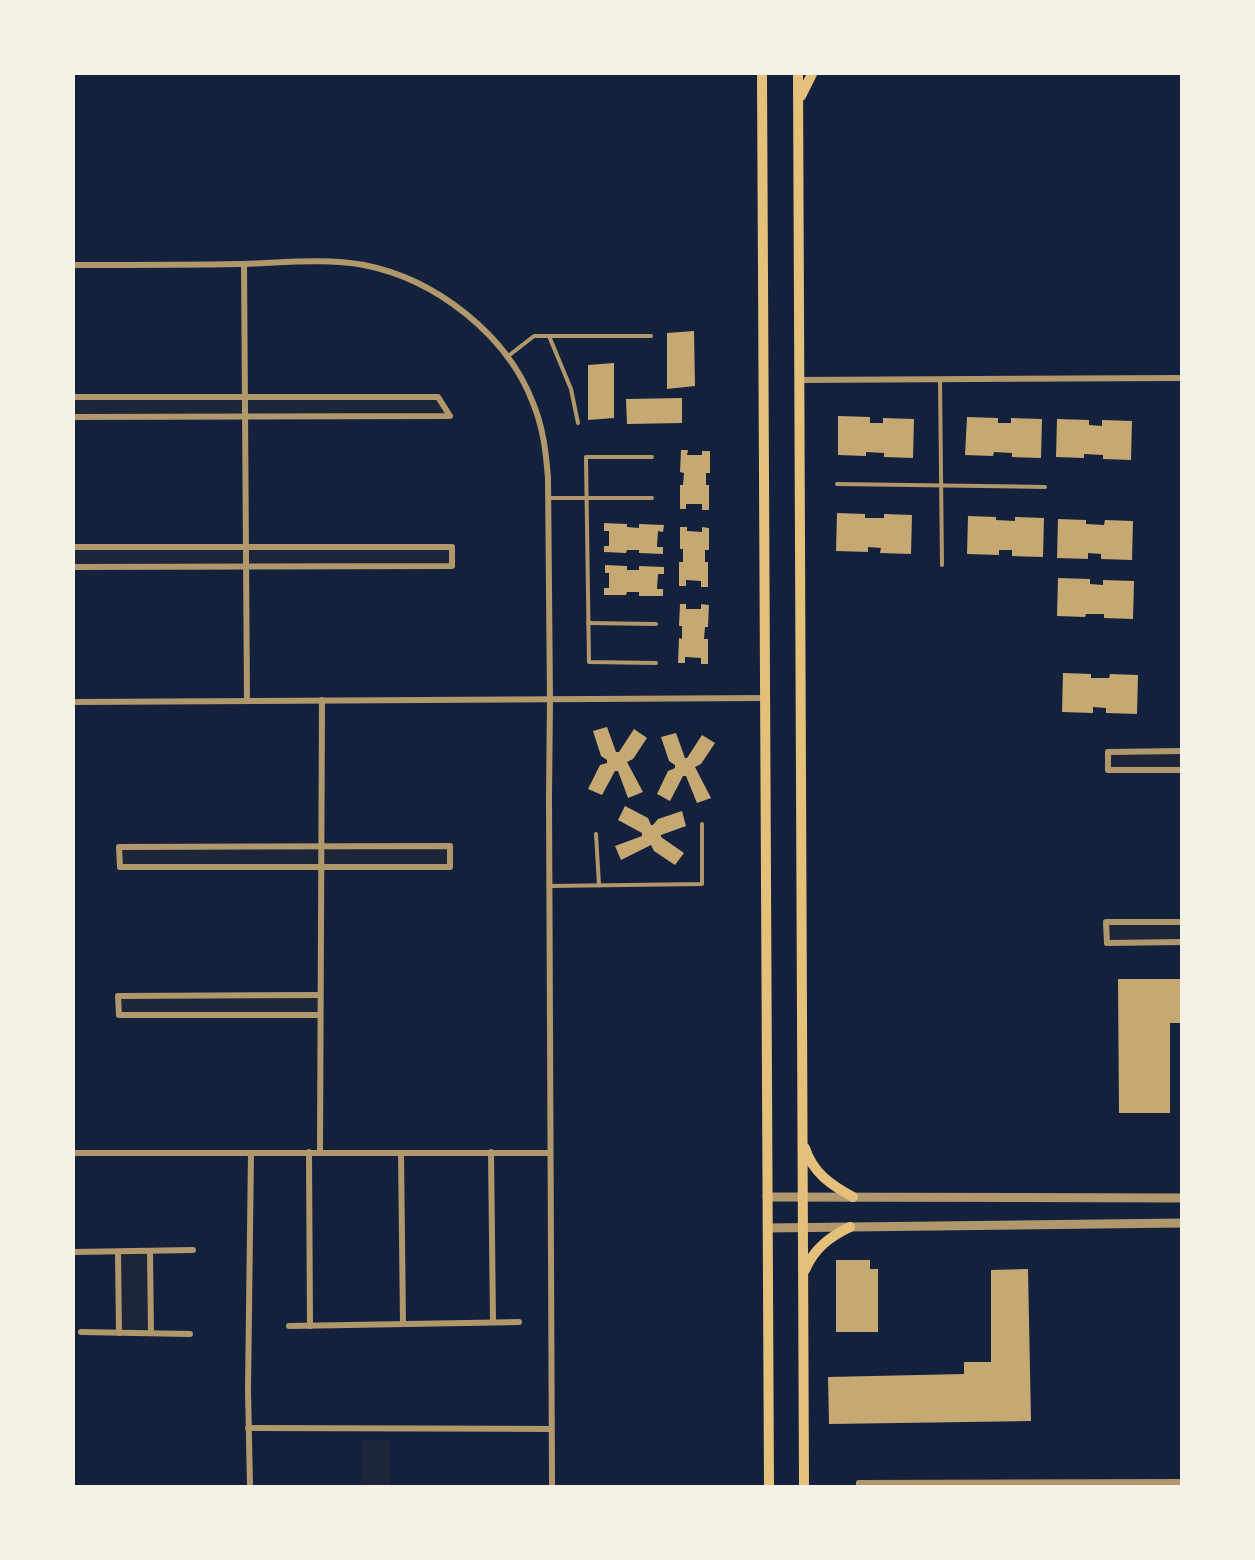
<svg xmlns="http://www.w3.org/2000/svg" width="1255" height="1560" viewBox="0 0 1255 1560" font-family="'Public Sans',sans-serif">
<rect width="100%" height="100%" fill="#14213d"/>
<g fill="#1d2539">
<path d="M74,397h364l12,19 -376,1z"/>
<path d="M74,547h378v19l-378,1z"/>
<path d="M1181,751v19h-73v-18z"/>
<path d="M450,846v21h-330l-1,-20z"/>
<path d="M1106,922h75v20l-74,1z"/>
<path d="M320,995v20h-201l-1,-19z"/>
<path d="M150,1251l1,82h-32l-1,-81z"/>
<rect x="361" y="1440" width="29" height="46"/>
<path d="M1182,1482l-1,4h-322v-3z"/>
</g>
<g fill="#c6a872">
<path d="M694,331l1,55 -28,3v-56z"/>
<path d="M614,363v55l-26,2v-55z"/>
<path d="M682,398v25l-55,1 -1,-25z"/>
<path d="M838,416l32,1v6h13v-5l31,1 -1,39 -29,-1v-4l-18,-1v4l-28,-1z"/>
<path d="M967,417l31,1v5h13v-5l31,1 -1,39 -29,-1v-4l-18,-1 -1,4 -28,-1z"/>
<path d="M1057,419l32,1v5l13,1v-6l30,1 -1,39 -28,-1v-4l-19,-1v4l-28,-1z"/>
<path d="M681,450h7l-1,5h15v-4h8v22h-4v12h3v25h-7v-6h-16v5h-6v-24h3l1,-12 -4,-1z"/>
<path d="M837,513l28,1v4h19v-4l28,1 -1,39 -31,-1 1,-5 -13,-1v5l-32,-1z"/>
<path d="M968,516l28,1v3l19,1v-4l29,1 -1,39 -31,-1v-6h-13v5l-32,-1z"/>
<path d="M1058,519l28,1v4l18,1 1,-5 28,1 -1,39 -31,-1v-5l-13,-1v6l-31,-1z"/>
<path d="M604,523l23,1v3l12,1v-4l25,1 -1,7 -5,-1 -1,16h6v7l-24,-1v-3h-12l-1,3 -22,-1v-6h5v-15h-5z"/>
<path d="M680,527h7v4l15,1v-5l7,1v22h-4v12h3v25h-7v-6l-15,-1v6h-7v-24h4v-13h-3z"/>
<path d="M605,565l22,1v4h12v-4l25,1v7h-6l-1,15h6v7h-24v-4h-12l-1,3h-22v-7h5v-15h-4z"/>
<path d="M1058,578l32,1v5l13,1v-5l31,1 -1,38 -29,-1v-4h-18l-1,3 -28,-1z"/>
<path d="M680,604h6v5h15v-5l8,1 -1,22h-3l-1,12h4v25h-7v-6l-16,-1v6h-7l1,-25 3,1v-13h-3z"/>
<path d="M1063,673l28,1v4h18l1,-4 28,1 -1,39 -31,-1v-5l-13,-1v6l-31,-1z"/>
<path d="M607,727l9,25h3l15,-23 13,9 -14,21 -6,3 16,30 -15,6 -10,-27h-3l-13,24 -14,-6 12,-24 7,-2v-3l-6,-4 -8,-25z"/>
<path d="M676,733l9,25h2l15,-23 13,8 -14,21 -6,3 16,31 -14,5 -11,-27h-3l-13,25 -13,-7 11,-23 7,-3v-3l-6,-4 -8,-24z"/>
<path d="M625,806l23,12 3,7h2l5,-6 24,-8 4,15 -25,9v2l23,16 -9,12 -21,-14 -3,-6 -30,15 -6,-14 27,-10v-3l-24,-13z"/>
<path d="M1118,979h64v44h-12v90h-51z"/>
<path d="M836,1260h34v9h8v63h-42z"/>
<path d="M1028,1269l3,152 -202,3 -1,-47 136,-3v-12h27v-92z"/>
</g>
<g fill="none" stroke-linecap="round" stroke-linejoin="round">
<g stroke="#b1986c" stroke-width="4">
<path d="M549,336l22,53 7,34"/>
<path d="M507,357l27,-21h117"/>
<path d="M940,380l2,185"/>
<path d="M652,457h-66l3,205 67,1"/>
<path d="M837,484l208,3"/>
<path d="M548,498h104"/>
<path d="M588,623l68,1"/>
<path d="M596,834l3,51"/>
<path d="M550,886l152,-2v-60"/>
</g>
<g stroke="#b1986c" stroke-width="6">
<path d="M244,264l3,437"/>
<path d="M74,265c55,0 111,0 167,-1 40,-1 83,-6 123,1 71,14 143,69 169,138 10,24 13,49 15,75l2,221 -1,98 3,689"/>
<path d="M799,380l383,-2"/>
<path d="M74,397h364l12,19 -376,1"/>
<path d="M74,547h378v19l-378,1"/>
<path d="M74,702l690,-4"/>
<path d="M1182,751l-74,1v18h74"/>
<path d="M450,846v21h-330l-1,-20z"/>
<path d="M1182,922h-76l1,21 75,-1"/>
<path d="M320,1015h-201l-1,-19 202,-1"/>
<path d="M309,1152l1,174"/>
<path d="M491,1152l2,170"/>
<path d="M74,1153h476"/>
<path d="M320,1153l2,-453"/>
<path d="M401,1153l2,171"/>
<path d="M150,1251l1,82"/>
<path d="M74,1252l119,-2"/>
<path d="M118,1252l1,81"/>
<path d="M289,1326l230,-4"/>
<path d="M81,1332l109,2"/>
<path d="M248,1428l303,1"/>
<path d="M250,1486l-2,-96 3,-237"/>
<path d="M859,1486v-3l323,-1"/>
</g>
<g stroke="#b1986c" stroke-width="9">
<path d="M767,1197l415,1"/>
<path d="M768,1228l414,-5"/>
</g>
<g stroke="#e5c07b" stroke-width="10">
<path d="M762,74l7,1412"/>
<path d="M798,74l6,1412"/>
<path d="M801,96l11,-22"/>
<path d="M805,1148c8,25 26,37 48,49"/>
<path d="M805,1270c9,-21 24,-33 45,-43"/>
</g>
</g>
<rect width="1255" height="1560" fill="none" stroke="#f6f1e7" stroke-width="150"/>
</svg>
